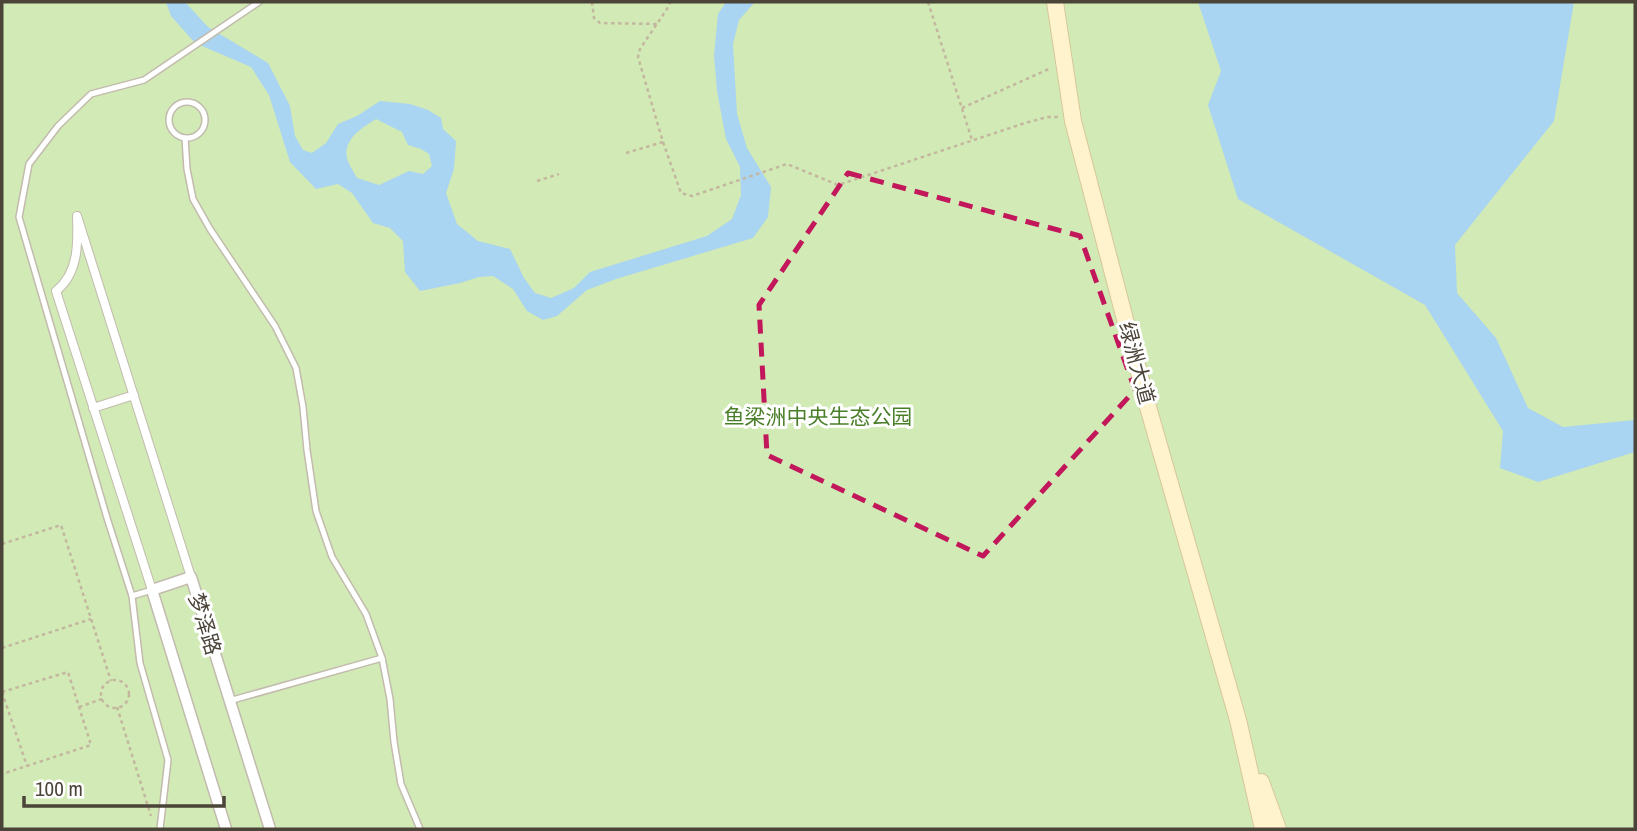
<svg xmlns="http://www.w3.org/2000/svg" width="1637" height="831" viewBox="0 0 1637 831" font-family="'Archivo Narrow','Noto Sans SC',sans-serif">
<rect width="100%" height="100%" fill="#f6f3ec"/>
<rect fill="#d2eab5" x="2" y="2" width="1633" height="827"/>
<g fill="#a9d4f2" fill-rule="evenodd">
<path d="M166,2h19l23,25 60,36 22,43 5,30 8,14 9,3 14,-10 12,-19 19,-8 23,-15 30,3 18,6 13,8 2,11 13,12 -2,28 -8,24 11,31 21,17 32,8 14,29 11,15 16,5 23,-10 16,-16 117,-36 25,-17 9,-24 -1,-28 -14,-28 -9,-48 -3,-36 4,-41 8,-12h29l-16,18 -6,24 4,70 10,34 24,39 -3,30 -15,21 -137,41 -29,11 -30,26 -14,4 -16,-9 -14,-22 -20,-13 -14,1 -19,6 -40,8 -15,-19 -2,-31 -13,-13 -17,-5 -21,-30 -14,-9 -22,5 -26,-27 -21,-67 -18,-28 -56,-24 -24,-27zM376,119l26,13 6,13 13,4 8,5 3,12 -9,8 -14,-3 -30,14 -22,-7c-3,-6 -9,-14 -10,-20 -4,-19 16,-31 29,-39z"/>
<path d="M1198,2h376l-20,119 -99,124 2,48 39,45 32,70 35,19 72,-7v32l-97,30 -38,-14 3,-37 -78,-126 -187,-106 -30,-94 13,-34z"/>
</g>
<g fill="none" stroke-linecap="round" stroke-linejoin="round">
<g stroke="#c2bbae" stroke-width="8">
<g id="service">
<circle cx="187" cy="120" r="18"/>
<path d="M185,138l2,31 6,30 17,30 65,97 21,42 7,39 4,43 9,61 16,46 34,57 16,44 8,41 4,43 7,42 19,45"/>
<path d="M132,596l20,-6"/>
<path d="M229,701l153,-43"/>
<path d="M160,829l8,-69 -28,-97 -8,-67 -25,-78 -88,-301 10,-53 29,-38 33,-32 53,-14 115,-78"/>
</g>
</g>
<g stroke="#c2bbae" stroke-width="10">
<g id="pedestrian">
<path d="M93,408l41,-13"/>
<path d="M152,590l-96,-299c23,-18 22,-49 21,-75l114,361"/>
</g>
</g>
<g stroke="#c2bbae" stroke-width="13">
<path id="minor" d="M226,829l-74,-239 39,-13 79,252"/>
</g>
<g stroke="#d6c79b" stroke-width="18">
<g id="secondary">
<path d="M1055,2l18,119 75,286 90,313 25,109"/>
<path d="M1261,782l17,47"/>
</g>
</g>
<g stroke="#c4b79f" stroke-width="2.5" stroke-dasharray="3.5 3.5" stroke-linecap="butt">
<path d="M592,2l2,16 6,5 57,1"/>
<path d="M928,2l44,138"/>
<path d="M962,108l89,-40"/>
<path d="M663,142l18,51 11,3 95,-32 51,21 187,-62 22,-6h11"/>
<path d="M626,153l37,-11 -25,-85 2,-8 29,-43 1,-4"/>
<path d="M537,181l22,-7"/>
<path d="M2,544l59,-19 50,156"/>
<path d="M2,648l89,-29"/>
<circle cx="115" cy="694" r="14"/>
<path d="M2,692l66,-20 23,73 -89,29"/>
<path d="M2,692l25,74"/>
<path d="M79,707l23,-8"/>
<path d="M117,707l34,109"/>
</g>
<use href="#service" stroke="#fff" stroke-width="5"/>
<use href="#pedestrian" stroke="#fff" stroke-width="8"/>
<use href="#minor" stroke="#fff" stroke-width="10"/>
<use href="#secondary" stroke="#fff3cd" stroke-width="16"/>
</g>
<path fill="none" stroke="#c2185b" stroke-width="5" stroke-dasharray="14 9" stroke-linejoin="round" d="M848,173l232,63 55,154 -152,166 -216,-101 -8,-150z"/>
<g text-anchor="middle" dominant-baseline="central" stroke-width="6" stroke-linejoin="round" paint-order="stroke">
<g font-size="21" fill="#4b4439" stroke="#fff">
<text transform="translate(1137 363) rotate(75)">绿洲大道</text>
<text transform="translate(205 624) rotate(73)">梦泽路</text>
</g>
<g font-size="21" fill="#4a7f2a" stroke="#fff">
<text x="818" y="416">鱼梁洲中央生态公园</text>
</g>
</g>
<rect width="1637" height="831" fill="none" stroke="#4b4439" stroke-width="7"/>
<path d="M24 796v10h200v-10" fill="none" stroke="#4b4439" stroke-width="3.5"/>
<text x="35" y="796" font-size="21" fill="#4b4439" stroke="#ffffff" stroke-width="5" paint-order="stroke">100 m</text>
</svg>
